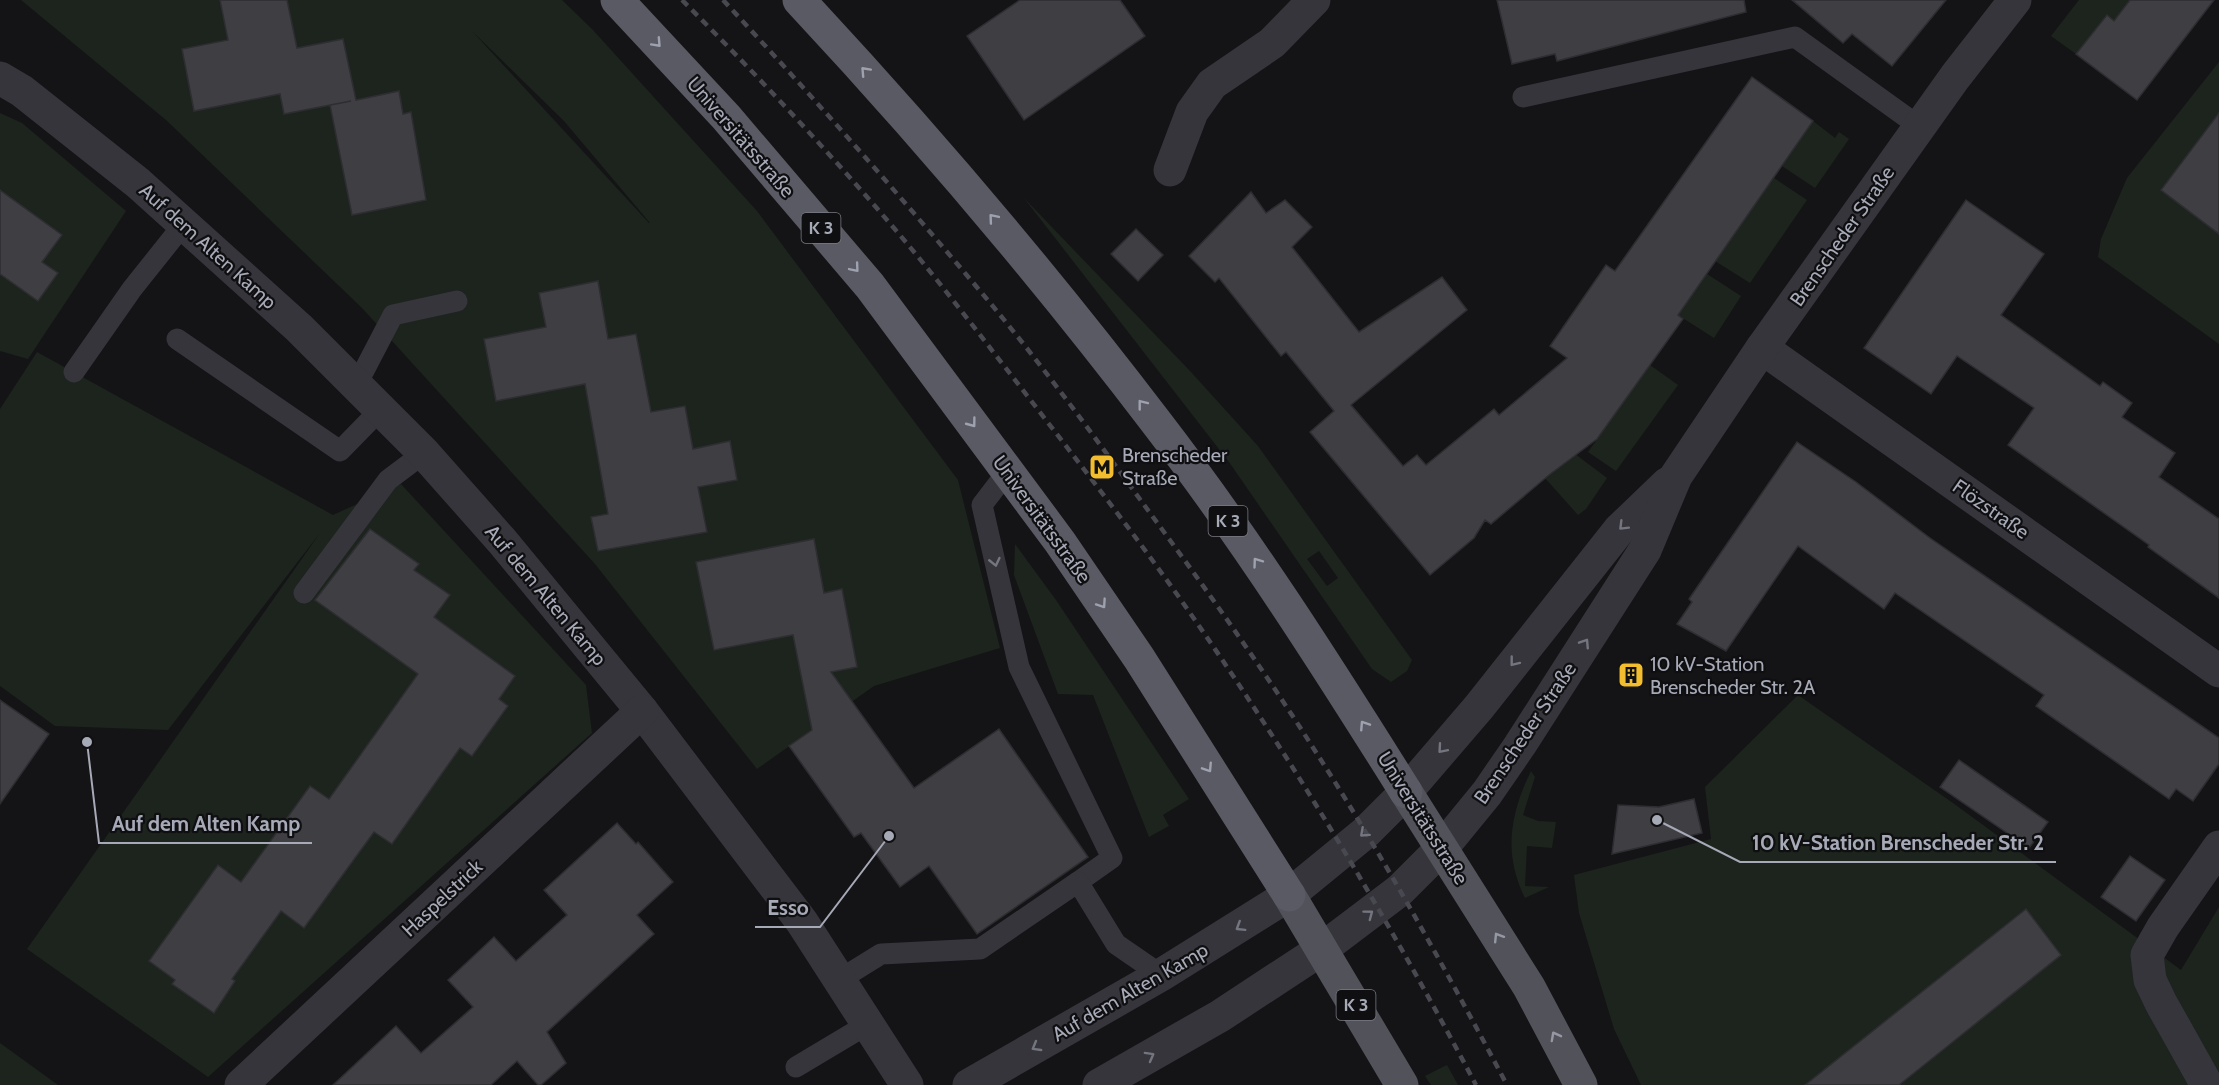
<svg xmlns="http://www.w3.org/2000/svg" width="2219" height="1085" viewBox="0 0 2219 1085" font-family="Cabin,sans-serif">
<rect width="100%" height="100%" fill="#141416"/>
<g fill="#1c241d" fill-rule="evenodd">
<path d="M21,0h541l31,30 164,181 201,269 42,168 -126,38 -117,83 -162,-205 -233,-256 -196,-188zM472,31l92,90 86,102h-1z"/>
<path d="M2079,0h51l-16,21 -7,-5 -31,38 -25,-18z"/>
<path d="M2219,62v88l-19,-12 -39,52 58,44v110l-121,-87 3,-18 26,-61z"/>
<path d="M0,113l22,10 104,88 -98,148 -28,-8z"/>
<path d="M1813,121l22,17 4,-6 10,7 -34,49 -33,-22z"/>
<path d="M1774,178l33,22 -57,83 -35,-22z"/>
<path d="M1024,198l167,174 67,74 154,214 -5,11 -16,11 -19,-13 -143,-207zM1319,551l19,27 -11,8 -20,-27z"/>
<path d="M1707,274l34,22 -27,42 -36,-23z"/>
<path d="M37,352l296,163 68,-31 185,201 6,48 -384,344 -181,-128 293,-416 -152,197 -113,-4 -55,-40v-277z"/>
<path d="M1650,365l28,20 -62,86 -28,-19z"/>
<path d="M1575,454l32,24 -21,31 -8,6 -33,-37z"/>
<path d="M1015,544l41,56 133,199 -26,16 6,11 -20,11 -56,-142 -35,-1 -44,-119z"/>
<path d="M1798,695l155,108 228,167 38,-63v178h-578l-27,-56 -35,-116 -5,-38 137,-36 -6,-52z"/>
<path d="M1531,771l4,6 -12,38 15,6 18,1 -4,26 -25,-2 -2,40 24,1 -24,11c-22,-44 -15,-84 6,-127z"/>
<path d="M0,1043l58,42h-58z"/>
<path d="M1447,1065l11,20h-27l-6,-9z"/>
</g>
<g fill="#3e3e43" stroke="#2e2e32" stroke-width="1.5">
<path d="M220,0h67l10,48 46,-9 13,61 43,-9 4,23 8,-2 15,88 -74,15 -22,-110 21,-4 -67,13 -4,-20 -86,17 -12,-62 46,-9z"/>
<path d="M1020,0h100l25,36 -121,84 -57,-84z"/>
<path d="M1497,0h247l2,12 -189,49 -2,-7 -43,10z"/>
<path d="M1792,0h154l-54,66 -40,-32 -9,9z"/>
<path d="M2130,0h84l-77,100 -61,-46 31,-39 7,6z"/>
<path d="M1752,77l61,44 -135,194 5,4 -86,120 -48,36 -58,49 -6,-4 -11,18 -44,37 -120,-143 24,-21 -48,-59 -5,4 -62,-78 -4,4 -26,-26 62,-64 15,21 19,-13 27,27 -20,20 67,85 83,-55 25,33 -116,95 52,61 14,-11 9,10 68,-56 5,6 68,-57 -17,-12 56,-81 9,6z"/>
<path d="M2219,113v121l-58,-44z"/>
<path d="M0,190l62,45 -20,27 16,11 -20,28 -38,-27z"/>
<path d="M1966,200l78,54 -43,61 99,71 3,-4 29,21 -10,14 53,36 -16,24 60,42v79l-71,-51 1,-2 -141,-100 26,-37 -77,-52 -26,38 -67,-46z"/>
<path d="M1136,229l27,26 -25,26 -27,-27z"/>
<path d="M598,281l10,58 28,-5 15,78 34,-6 8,43 37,-8 7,39 -39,7 9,45 -109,19 -7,-34 17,-3 -23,-130 -89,17 -12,-62 62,-12 -7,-34z"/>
<path d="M1797,442l59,40 74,56 289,200v26l-26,37 -17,-12 -7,10 -133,-93 8,-11 -149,-102 -11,16 -86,-63 -72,105 -49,-27 15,-22 -3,-3z"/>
<path d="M370,529l49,35 -5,6 36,25 -16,22 81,59 -16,23 9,7 -36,50 -12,-8 -68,96 -18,-12 -70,96 -23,-17 -49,68 3,2 -21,32 -42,-29 3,-4 -26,-19 69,-96 23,17 69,-96 19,13 89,-125 -103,-74z"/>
<path d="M814,539l10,54 18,-4 15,78 -26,5 83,116 85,-59 89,128 -111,77 -48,-68 -29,21 -39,-54 -7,4 -65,-91 23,-16 -19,-95 -79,15 -18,-88z"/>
<path d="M0,700l49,34 -49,70z"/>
<path d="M1959,760l89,62 -19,26 -89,-61z"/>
<path d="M1694,799l8,34 -90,21 6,-49 41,2z"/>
<path d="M617,823l19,21 2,-2 35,40 -36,33 17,19 -107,98 19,31 -25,22h-3l-21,-24 -26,24h-158l63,-59 25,27 52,-46 -25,-27 46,-43 22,24 51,-46 -23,-25z"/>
<path d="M2130,856l35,24 -29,41 -35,-24z"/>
<path d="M2026,909l35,46 -112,90 -50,40h-94z"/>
</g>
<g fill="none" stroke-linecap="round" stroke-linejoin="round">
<g stroke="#35353b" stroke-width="21">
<path d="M1523,97l272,-60 125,90"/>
<path d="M177,339l163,112 40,-41"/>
<path d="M74,372l58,-83 51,-64"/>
<path d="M356,386l37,-71 64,-14"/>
<path d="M1008,471l-26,34 37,162 93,191 -34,24"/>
<path d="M304,593l84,-113 36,-27"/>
<path d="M839,980l42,-26 99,-5 98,-67 38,62 45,31"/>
<path d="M796,1067l72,-43"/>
</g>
<g stroke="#35353b" stroke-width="33">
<path d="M0,78l22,13 116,92 161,145 125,125 78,88 140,170 160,211 105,163"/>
<path d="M1170,170l22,-58 20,-28 60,-41 42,-43"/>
<path d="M1762,348l457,323"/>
<path d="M241,1085l401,-374"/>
<path d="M969,1085l192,-110 128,-80 77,-63 40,-40 73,-85 140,-177 49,-47"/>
<path d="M1099,1085l121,-69 102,-67 78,-59 42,-42 45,-55 33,-48 125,-195 31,-74 86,-128 193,-271 60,-77"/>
<path d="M2207,1085l-46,-82 -11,-23 -3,-25 16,-28 56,-80"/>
</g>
<g stroke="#51525a" stroke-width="33">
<path d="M1406,792l123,195 52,98"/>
<path d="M1289,895l113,190"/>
</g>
<g stroke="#595a63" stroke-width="33">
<path d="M617,0l109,117 144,169 190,256 79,116 150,237"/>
<path d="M799,0c126,135 245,275 357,422 91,118 171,244 250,370"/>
</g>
<g stroke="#484950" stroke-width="4.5" stroke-dasharray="8 6" stroke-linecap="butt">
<path d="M682,0c75,75 148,153 217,234 45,53 87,109 130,164 50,65 100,129 147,195 111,157 210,322 300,492"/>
<path d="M723,0c92,99 181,200 268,304 55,66 108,139 159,209 56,76 111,153 162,233 71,110 134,224 195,339"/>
</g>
</g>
<defs><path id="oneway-chevron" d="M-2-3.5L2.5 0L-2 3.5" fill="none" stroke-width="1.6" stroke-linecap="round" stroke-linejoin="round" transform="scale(1.5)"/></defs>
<g stroke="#9ea1ae">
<use href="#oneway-chevron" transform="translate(657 43) rotate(47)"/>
<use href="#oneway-chevron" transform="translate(865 71) rotate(-133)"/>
<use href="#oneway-chevron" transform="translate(993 218) rotate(-130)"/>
<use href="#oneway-chevron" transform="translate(855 268) rotate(50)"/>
<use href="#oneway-chevron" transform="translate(1142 404) rotate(-128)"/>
<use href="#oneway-chevron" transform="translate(972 423) rotate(53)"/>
<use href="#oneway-chevron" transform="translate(1257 562) rotate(-126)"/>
<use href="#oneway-chevron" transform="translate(1102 604) rotate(56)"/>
<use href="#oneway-chevron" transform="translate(1364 725) rotate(-123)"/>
<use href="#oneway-chevron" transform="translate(1208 768) rotate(57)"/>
</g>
<g stroke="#73757f">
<use href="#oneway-chevron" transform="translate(1623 526) rotate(135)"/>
<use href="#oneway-chevron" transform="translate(995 562) rotate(77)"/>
<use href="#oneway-chevron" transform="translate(1585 643) rotate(-57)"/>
<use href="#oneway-chevron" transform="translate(1514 662) rotate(128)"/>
<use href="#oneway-chevron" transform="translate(1442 749) rotate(131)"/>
<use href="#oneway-chevron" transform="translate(1364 833) rotate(138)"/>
<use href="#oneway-chevron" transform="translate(1369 914) rotate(-37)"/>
<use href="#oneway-chevron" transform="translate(1240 927) rotate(148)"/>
<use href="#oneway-chevron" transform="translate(1036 1047) rotate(150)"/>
<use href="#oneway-chevron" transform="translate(1150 1056) rotate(-29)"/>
</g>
<g stroke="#9598a4">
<use href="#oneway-chevron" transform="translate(1498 937) rotate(-122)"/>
<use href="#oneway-chevron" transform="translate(1555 1036) rotate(-118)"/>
</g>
<defs>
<g id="metro-square" transform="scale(1.35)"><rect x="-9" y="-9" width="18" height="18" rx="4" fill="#f2be30" stroke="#0f0f11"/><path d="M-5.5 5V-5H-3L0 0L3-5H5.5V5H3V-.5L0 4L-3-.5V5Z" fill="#111"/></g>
<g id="building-square" transform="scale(1.35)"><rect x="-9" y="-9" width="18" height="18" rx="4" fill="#f2be30" stroke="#0f0f11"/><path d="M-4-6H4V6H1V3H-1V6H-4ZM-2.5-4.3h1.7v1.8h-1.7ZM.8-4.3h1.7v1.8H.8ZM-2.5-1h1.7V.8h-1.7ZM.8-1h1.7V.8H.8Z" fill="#111"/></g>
</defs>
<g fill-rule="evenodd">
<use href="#metro-square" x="1102" y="467"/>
<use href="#building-square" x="1631" y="675"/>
</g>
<g text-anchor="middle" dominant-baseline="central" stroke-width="4.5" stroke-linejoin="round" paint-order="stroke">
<g fill="#0f0f11" stroke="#797b84" stroke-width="1.5">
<rect x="801.5" y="213" width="39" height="30" rx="4.5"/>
<rect x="1208.5" y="506" width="39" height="30" rx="4.5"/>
<rect x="1336.5" y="990" width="39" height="30" rx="4.5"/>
</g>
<g font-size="18" font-weight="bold" fill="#a6a9b6">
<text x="821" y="228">K 3</text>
<text x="1228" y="521">K 3</text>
<text x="1356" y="1005">K 3</text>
</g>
<g font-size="20" fill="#a6a9b6" stroke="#0f0f11">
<text transform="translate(741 137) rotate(49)">Universitätsstraße</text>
<text transform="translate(1842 236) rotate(-55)">Brenscheder Straße</text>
<text transform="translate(208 246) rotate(42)">Auf dem Alten Kamp</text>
<text transform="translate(1991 509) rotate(35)">Flözstraße</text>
<text transform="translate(1042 519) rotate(54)">Universitätsstraße</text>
<text transform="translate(546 595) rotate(50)">Auf dem Alten Kamp</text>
<text transform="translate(1525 733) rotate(-56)">Brenscheder Straße</text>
<text transform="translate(1423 818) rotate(58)">Universitätsstraße</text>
<text transform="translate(442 898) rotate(-43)">Haspelstrick</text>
<text transform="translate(1130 992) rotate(-30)">Auf dem Alten Kamp</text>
</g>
<g font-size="20" fill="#a6a9b6" stroke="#0f0f11" text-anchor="start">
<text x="1122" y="455">Brenscheder<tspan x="1122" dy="23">Straße</tspan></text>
<text x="1650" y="664">10 kV-Station<tspan x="1650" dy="23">Brenscheder Str. 2A</tspan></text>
</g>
</g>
<path fill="none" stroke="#a6a9b6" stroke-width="2" d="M87 742L99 843H312M1657 820L1740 862H2056M889 836L820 927H755"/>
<g fill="#a6a9b6" stroke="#0f0f11" stroke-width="2">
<circle cx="87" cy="742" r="6"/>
<circle cx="1657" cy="820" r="6"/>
<circle cx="889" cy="836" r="6"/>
</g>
<g font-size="21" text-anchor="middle" font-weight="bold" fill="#a6a9b6" stroke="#0f0f11" stroke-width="4.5" stroke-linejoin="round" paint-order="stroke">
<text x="206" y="831">Auf dem Alten Kamp</text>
<text x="1898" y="850">10 kV-Station Brenscheder Str. 2</text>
<text x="788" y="915">Esso</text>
</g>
</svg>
